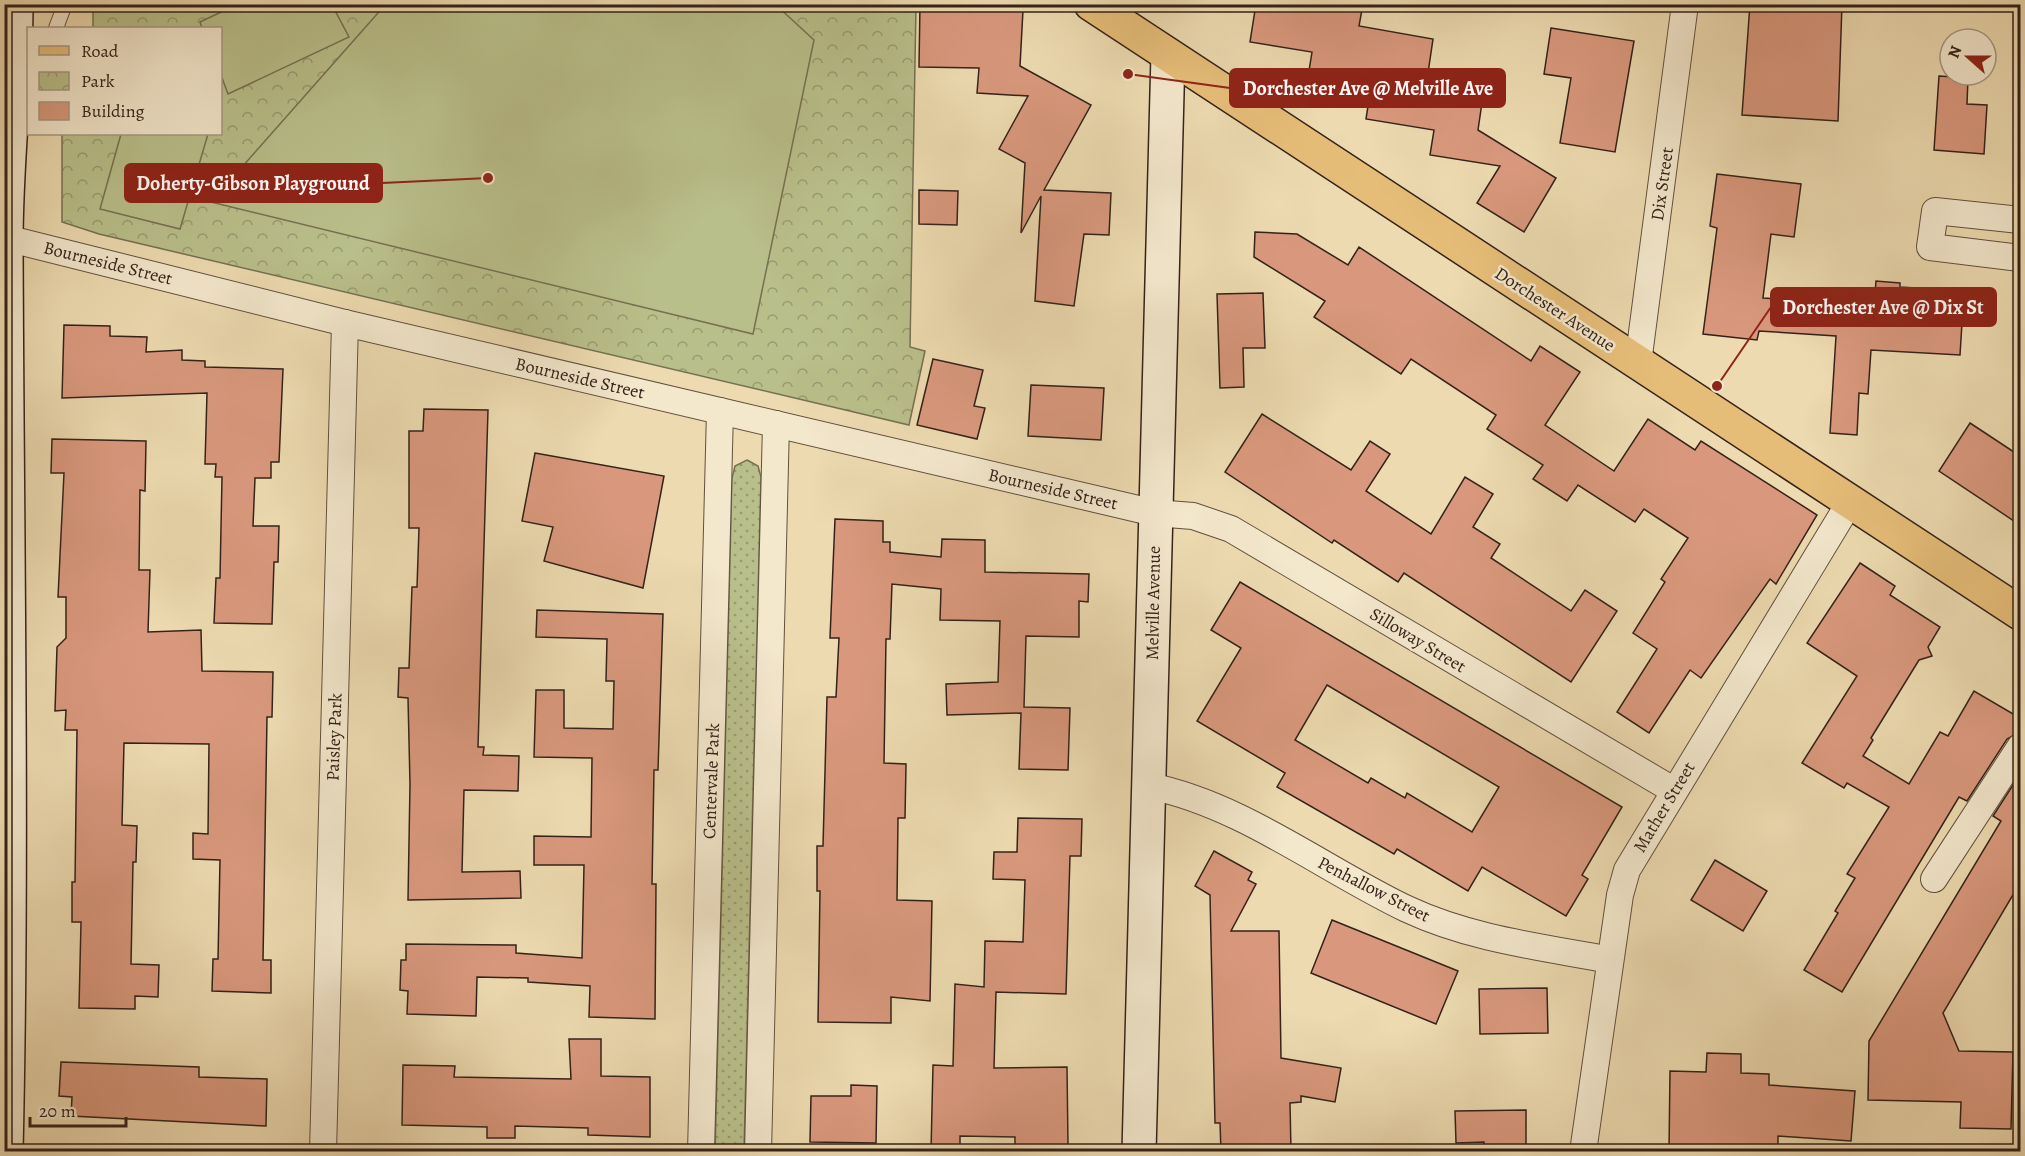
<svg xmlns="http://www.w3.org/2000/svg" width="2025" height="1156" viewBox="0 0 2025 1156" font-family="Alegreya,serif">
<defs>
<pattern id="grass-dots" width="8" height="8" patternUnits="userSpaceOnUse" patternTransform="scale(1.5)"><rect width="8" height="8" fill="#b9bf8a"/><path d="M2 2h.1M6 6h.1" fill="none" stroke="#979b70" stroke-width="1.8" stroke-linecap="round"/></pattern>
<pattern id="park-crowns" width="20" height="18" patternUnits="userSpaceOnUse" patternTransform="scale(1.5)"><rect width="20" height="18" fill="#b9bf8a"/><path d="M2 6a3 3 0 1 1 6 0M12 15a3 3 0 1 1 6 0" fill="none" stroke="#979b70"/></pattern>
</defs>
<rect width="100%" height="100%" fill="#eddab0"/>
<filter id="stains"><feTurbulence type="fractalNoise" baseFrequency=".00333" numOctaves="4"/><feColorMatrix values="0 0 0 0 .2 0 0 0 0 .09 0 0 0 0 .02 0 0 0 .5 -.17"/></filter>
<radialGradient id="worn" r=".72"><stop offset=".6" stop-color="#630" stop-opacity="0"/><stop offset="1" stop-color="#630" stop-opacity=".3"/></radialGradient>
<path fill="url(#grass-dots)" stroke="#767052" stroke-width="1.5" d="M747,460l11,6 3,11 -17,674 -29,1 17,-674 3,-12z"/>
<path fill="url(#park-crowns)" stroke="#767052" stroke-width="1.5" d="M93,5h823l-6,342 15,4 -16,74 -810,-191 -37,-12v-88h158v-106h-127z"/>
<g fill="#b9bf8a" stroke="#767052" stroke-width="1.5">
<path d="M236,5h96l17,32 -121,57 -7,-19 -1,-47h-18l-2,-6z"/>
<path d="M385,5h391l38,35 -61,294 -542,-132z"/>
<path d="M121,134h87l-28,95 -80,-20z"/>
</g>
<g fill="#d9987d" stroke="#342219" stroke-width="1.5" fill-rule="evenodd">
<path d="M920,4h40v3l63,3 -3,56 71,39 -47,85 67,3 -2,42 -25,-1 -10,72 -39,-5 6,-105 -20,37 4,-70 -26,-14 29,-53 -51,-3 2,-25 -60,-1z"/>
<path d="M1256,4h107l-4,22 74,13 -5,34 57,9 -7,48 78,48 -32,54 -47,-29 23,-37 -70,-11 4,-25 -68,-11 5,-32 -63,-10 4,-25 -62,-10z"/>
<path d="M1750,4h92l-4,117 -96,-6z"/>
<path d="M1551,28l83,13 -19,111 -55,-9 11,-65 -27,-4z"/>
<path d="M1939,76l29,2 -1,26 20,1 -3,49 -50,-4z"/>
<path d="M1717,174l84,10 -7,53 -23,-3 -8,64 111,7 2,-24 24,2v4l64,4 -4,64 -89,-5 -3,44 -9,-1 -2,42 -27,-2 6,-97 -77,-5 -2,9 -54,-6 14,-106 -7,-2z"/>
<path d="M919,190l39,1 -1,34 -38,-1z"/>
<path d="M1255,232l42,2 51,31 11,-18 172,114 9,-15 40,26 -35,53 69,46 34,-52 47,31 6,-9 116,74 -41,69 -6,-5 -69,99 -11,-8 -41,63 -32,-21 40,-63 -24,-16 32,-51 -4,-3 27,-41 -44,-29 -9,13 -57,-37 -11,16 -34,-22 10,-14 -56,-36 9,-14 -85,-56 -10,15 -87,-57 11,-16 -71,-44z"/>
<path d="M1263,293l2,55h-22l1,39 -24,1 -3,-94z"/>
<path d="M64,325l46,1v10l37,1 -1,15 36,-2v10l23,1v6l78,2 -4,93h-8v16h-16l-2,48h26l-1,36h-4l-2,62 -58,-1 2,-45h4l2,-101h-7l1,-13h-11l2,-71 -145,5z"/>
<path d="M933,359l50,11 -9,36 11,2 -8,31 -60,-14z"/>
<path d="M1031,385l73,3 -3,52 -73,-4z"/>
<path d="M424,409l64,1 -10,337h6l-1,8 36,1 -1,35 -54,-1 -2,82 58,-1 1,27 -113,2 2,-116 -2,-86 -10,-1 1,-29h10l3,-81h5l2,-59h-10v-97h14z"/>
<path d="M1262,414l89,56 19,-29 20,13 -24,37 65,43 34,-57 28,17 -20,33 27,17 -9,14 80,53 14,-21 32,21 -46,71 -167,-109 -6,9 -64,-42 -2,3 -107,-71z"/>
<path d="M1970,423l50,33v69l-81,-54z"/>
<path d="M52,439l94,2 -1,50 -5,-1 -1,80h11l-2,62 53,-2 1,41 71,1 -1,45h-5l-4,243h8v33l-59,-2 1,-32h5l2,-99 -27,-1v-26l15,1 1,-90 -85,-1 -2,82 15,1 -1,36h-3l-2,102 28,1 -1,32 -23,-1v13l-56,-1 2,-86h-9v-40h3l2,-152h-12l1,-20 -11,1 2,-64 9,-9v-41h-8l6,-124h-13z"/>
<path d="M535,453l129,23 -21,112 -99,-27 9,-34 -31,-6z"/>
<path d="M835,519l48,2v21h7v10l51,5 1,-18 43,1v32l104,2 -1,28 -9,-1v36l-53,-1 -2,71 46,1 -2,62 -49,-1 2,-56 -74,2 -1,-31 52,-2 2,-61 -60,-1 1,-31 -49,-5 -2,55h-4l-2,124 22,1 -1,54h-7l-1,82 35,1 -2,100 -39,-4v26l-73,-1 2,-131h-3v-45h6l4,-149h9l3,-59h-9z"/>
<path d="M1860,563l35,23 -5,9 50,32 -12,20 4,9 -13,4 -48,78 2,2 -10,16 46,28 31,-52 8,4 26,-45 46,27v14l-13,7 -40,62 -8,-4 -117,195 -38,-22 34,-57 -3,-2 20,-33 -8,-4 42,-67 -42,-24 -3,5 -42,-25 55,-87 -50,-33z"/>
<path d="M1240,582l382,225 -40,68 6,4 -22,37 -84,-49 -14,24 -71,-42 -3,5 -117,-67 8,-14 -88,-52 44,-73 -30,-18zM1327,685l172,102 -27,45 -65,-39 -2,5 -34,-20 -3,5 -73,-43z"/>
<path d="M537,610l126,4 -5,156h-4l-2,114h4l-1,135 -66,-2 1,-31 -62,-4v-4l-51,-1 -1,39 -69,-2 1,-23 -8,-1 1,-30h5v-16l110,1v8l66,5 2,-93h-50v-29l57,1 1,-79 -58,-1 2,-67h28v38l49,1 1,-48h-8l1,-42 -71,-2z"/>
<path d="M2020,774v109l-77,130 16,38 54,1 -2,77 -51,-1 1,-26 -93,-2 1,-59 132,-220 -8,-5z"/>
<path d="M1018,818l64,1 -1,37h-11l-4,138 -70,-2 -2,76 73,-1 1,78 -53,1v-9l-55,-1v16l-29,-1 2,-86 20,1 2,-82 29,3 1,-46 38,1 2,-62 -32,-1 1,-27h23z"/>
<path d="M1214,851l38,21 -4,8 8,4 -25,47h48l2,127 60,10 -6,34 -34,-6v6l-11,1 1,49h-70l-1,-29h-5l-5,-228 -15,-9z"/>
<path d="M1715,860l52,31 -24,40 -52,-31z"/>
<path d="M1332,920l126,51 -22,53 -125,-51z"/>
<path d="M1547,988l1,45 -68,1 -1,-45z"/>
<path d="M569,1039h32v37l49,1v60l-62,-2v-7l-73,-2v12h-28v-11l-85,-2 1,-60 52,1 -1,11 117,2z"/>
<path d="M1707,1053l34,1v19l28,1v11l86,6 -4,50 -73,-5v16h-109l1,-81 36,1z"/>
<path d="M61,1062l138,5v10l68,2 -1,47 -195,-10 1,-19 -13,-1z"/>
<path d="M851,1085l26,1 -1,57 -66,-1 1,-46h40z"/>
<path d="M1526,1110v42h-42v-10l-28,1 -1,-32z"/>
</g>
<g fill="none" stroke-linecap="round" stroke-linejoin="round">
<g stroke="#62503f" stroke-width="16">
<path id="lane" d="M56,28l9,-24"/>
</g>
<g stroke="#62503f" stroke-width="28">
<g id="street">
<path d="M2020,220l-85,-9 -5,36 90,11"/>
<path d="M6,238l339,85 810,190 38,3 38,13 442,261"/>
<path d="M1638,363l47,-359"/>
<path d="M1149,786c92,18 174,83 258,123 64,30 135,38 203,51"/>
<path d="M1934,879l86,-132"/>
<path d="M323,1152l22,-829"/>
<path d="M701,1152l19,-741"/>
<path d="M758,1152l18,-728"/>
<path d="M1583,1152l37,-257 7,-25 223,-368"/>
</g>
</g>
<g stroke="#342219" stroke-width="36">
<g id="secondary">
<path d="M6,1152c7,-304 1,-608 0,-911 0,-79 10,-158 10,-237"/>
<path d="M1139,1152l29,-1097"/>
</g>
</g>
<g stroke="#342219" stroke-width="36">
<path id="primary" d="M1091,4l929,609"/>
</g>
<use href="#lane" stroke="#f3e7cc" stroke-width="14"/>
<use href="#street" stroke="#f3e7cc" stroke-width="26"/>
<use href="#secondary" stroke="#f3e7cc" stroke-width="33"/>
<use href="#primary" stroke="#e6bd78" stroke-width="33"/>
</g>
<g text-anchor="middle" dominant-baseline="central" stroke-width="5" stroke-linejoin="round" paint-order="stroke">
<g font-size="18" fill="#342219" stroke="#f3e7cc">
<text transform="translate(1662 184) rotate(-82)">Dix Street</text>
<text transform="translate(108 263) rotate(14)">Bourneside Street</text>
<text transform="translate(1555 309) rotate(33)">Dorchester Avenue</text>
<text transform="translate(580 378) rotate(13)">Bourneside Street</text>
<text transform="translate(1053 489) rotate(13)">Bourneside Street</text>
<text transform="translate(1153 603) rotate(-89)">Melville Avenue</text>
<text transform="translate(1418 640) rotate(31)">Silloway Street</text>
<text transform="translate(334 737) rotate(-88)">Paisley Park</text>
<text transform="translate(711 781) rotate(-88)">Centervale Park</text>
<text transform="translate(1664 807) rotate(-59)">Mather Street</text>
<text transform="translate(1374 889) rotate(27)">Penhallow Street</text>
</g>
</g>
<path fill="none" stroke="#8f2418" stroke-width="2" d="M1128 74L1230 88M488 178L382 183M1717 386L1771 307"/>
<g fill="#8f2418" stroke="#f3e7cc" stroke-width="2">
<circle cx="1128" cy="74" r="6"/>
<circle cx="488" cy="178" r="6"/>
<circle cx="1717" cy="386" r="6"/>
</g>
<g fill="#8f2418" stroke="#8f2418" stroke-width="2">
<rect x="1230" y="69" width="275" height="38" rx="6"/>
<rect x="125" y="164" width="257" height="38" rx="6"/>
<rect x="1771" y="288" width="225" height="38" rx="6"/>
</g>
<g font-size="20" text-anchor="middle" font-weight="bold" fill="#fff">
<text x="1368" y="95">Dorchester Ave @ Melville Ave</text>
<text x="253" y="190">Doherty-Gibson Playground</text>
<text x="1883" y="314">Dorchester Ave @ Dix St</text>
</g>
<rect width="2025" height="1156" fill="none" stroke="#eddab0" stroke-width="24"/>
<rect x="6" y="6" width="2013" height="1144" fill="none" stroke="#342219" stroke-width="3"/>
<rect x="12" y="12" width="2001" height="1132" fill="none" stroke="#342219" stroke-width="1.5"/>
<rect x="27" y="27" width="195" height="108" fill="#f3e7cc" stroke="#a79884" stroke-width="1.5"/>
<rect x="39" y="46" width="30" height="9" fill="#e6bd78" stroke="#a79884" stroke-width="1.5"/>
<text x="81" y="57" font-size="18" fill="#342219">Road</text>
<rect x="39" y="72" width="30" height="18" fill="url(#park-crowns)" stroke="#a79884" stroke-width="1.5"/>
<text x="81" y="87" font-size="18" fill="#342219">Park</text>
<rect x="39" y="102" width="30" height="18" fill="#d9987d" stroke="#a79884" stroke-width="1.5"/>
<text x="81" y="117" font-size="18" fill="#342219">Building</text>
<g transform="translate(1968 57) rotate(291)"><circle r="28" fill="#f3e7cc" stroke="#a79884" stroke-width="1.5"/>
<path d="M0-4.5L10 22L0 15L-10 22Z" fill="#8f2418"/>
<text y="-9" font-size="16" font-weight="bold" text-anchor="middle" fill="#342219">N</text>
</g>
<path d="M30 1117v9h96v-9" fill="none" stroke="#342219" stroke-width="3"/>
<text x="39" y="1117" font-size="18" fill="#342219" stroke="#f3e7cc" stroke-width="4.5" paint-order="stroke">20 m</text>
<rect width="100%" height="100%" filter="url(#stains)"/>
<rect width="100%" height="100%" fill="url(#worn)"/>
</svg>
